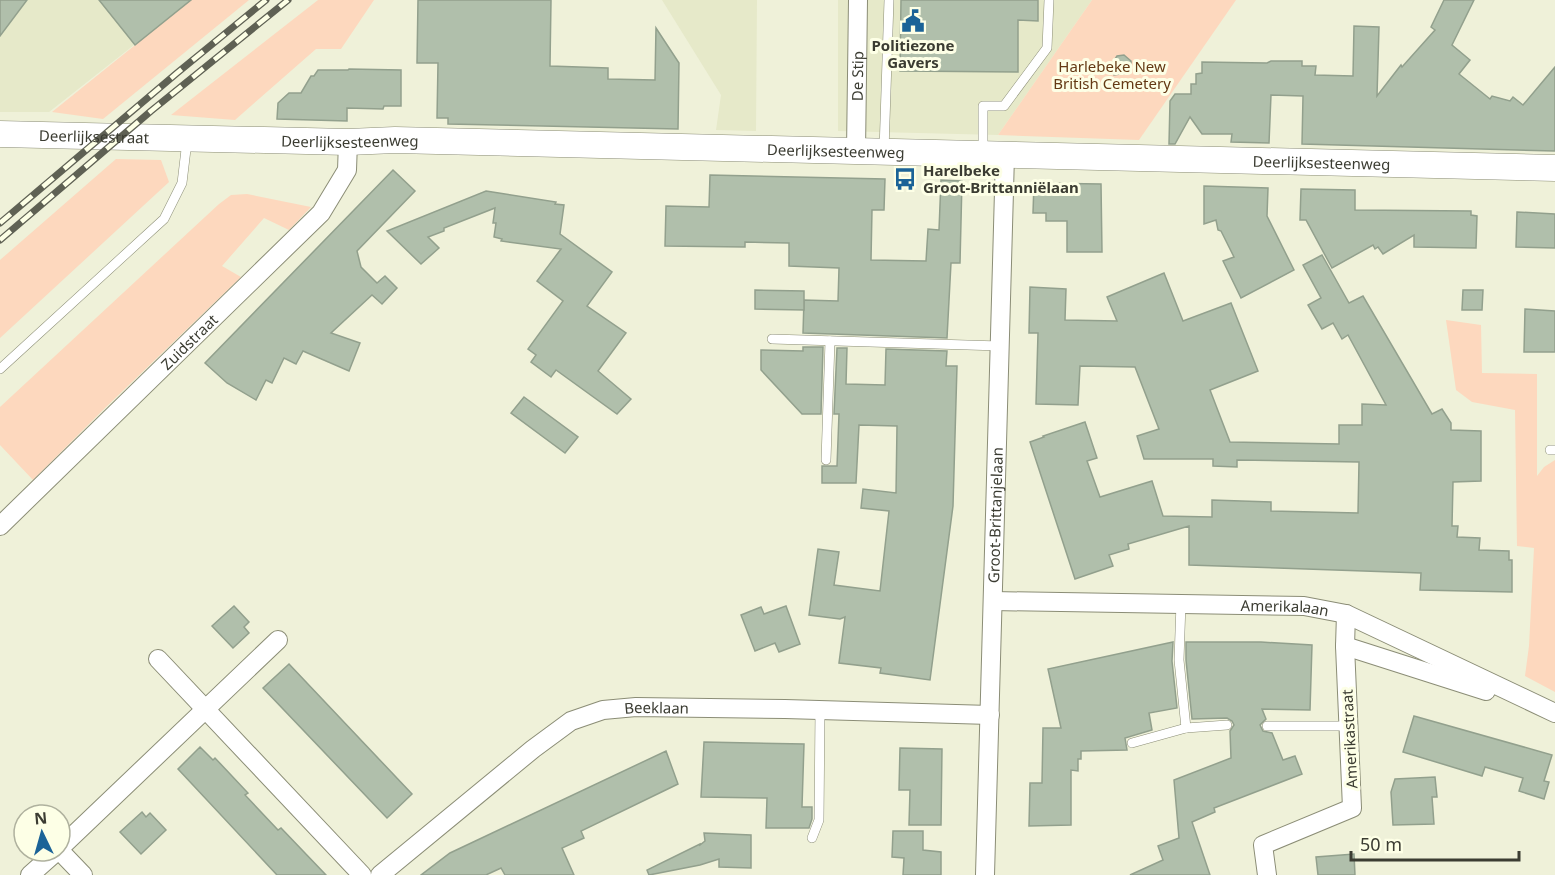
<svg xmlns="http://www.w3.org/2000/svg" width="1555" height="875" viewBox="0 0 1555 875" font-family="'Noto Sans',sans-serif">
<rect width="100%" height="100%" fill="#eff1d9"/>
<g fill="#e6e9c9">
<path d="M0,0h191l-142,112h-49v-76l10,-14z"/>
<path d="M662,0h95l-1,131 -40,-1 5,-35z"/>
<path d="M838,0h254l-94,135 -160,-4z"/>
</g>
<g fill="#fdd8be">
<path d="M191,0h58l-146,119 -51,-7z"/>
<path d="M318,0h56l-33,49h-25l-81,71 -64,-5z"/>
<path d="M1092,0h144l-97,140 -141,-5z"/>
<path d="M116,159l45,1 8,22 -169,156v-78z"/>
<path d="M247,194l64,13 -22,23 -25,-12 -42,48 19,11 -135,130 -73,73 -33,-35v-38l219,-203 12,-9z"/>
<path d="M1446,320l35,5 1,48 55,1v102l7,-9 11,-7v232l-30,-16 4,-30 5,-98 -17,-2 -2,-136 -43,-8 -16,-12z"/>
</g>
<g fill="#b0bfab" stroke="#92a08d" stroke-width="1.5">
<path d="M0,0h27l-27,36z"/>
<path d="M99,0h92l-56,45z"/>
<path d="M418,0h133l-1,66 58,2v11l47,1 1,-52 23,35 -1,66 -230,-5v-6h-11l1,-55h-21z"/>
<path d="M901,0h137v21l-20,-1v52l-118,-1z"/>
<path d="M1444,0h30l-22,45 18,15 -11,14 31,25 2,-3 18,5 3,-4 10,8 32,-38v84l-253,-7 1,-48 -32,-1 -2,48 -38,-1 1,-8h-30l-12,-17 -15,27h-6l1,-43 5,-7h16v-10h5v-10l6,-1v-11l65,1 4,-2h31v5h14l-1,9 38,1 1,-50 25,1 -2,69 24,-31 1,2 33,-37 -4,-3z"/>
<path d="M1124,55l7,6v6l-4,6 -13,2 -1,-13 4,-6z"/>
<path d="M349,69l52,1v36h-17l-1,3 -36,-1v13l-70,-2 1,-16 11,-10h12l10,-17h3l4,-6h30z"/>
<path d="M393,170l22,21 -58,60 4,16 16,16 8,-7 12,12 -15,16 -10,-9 -41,38 29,10 -11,28 -46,-20 -7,13 -12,-6 -12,25 -6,-3 -10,20 -29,-17 -22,-20z"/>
<path d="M710,175l175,4 -1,31h-12l-1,50 55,1 2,-32 11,1 2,-50 21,1 -2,82h-9l-4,75 -144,-5 1,-33 34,1 1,-33 -50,-2v-23l-44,-1v5l-80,-1 1,-40 43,1z"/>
<path d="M1034,183l67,1 1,68h-35v-31h-21v-8h-13z"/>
<path d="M1204,186l64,2 -1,28 27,54 -53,28 -18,-37 11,-4 -13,-26 -3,-1 -2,-10 -12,4z"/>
<path d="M1301,189l54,1v20l116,1v4l6,1 -1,32 -62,-1v-12l-31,19 -5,-7 -3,2 -2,-4 -41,23 -26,-48h-6z"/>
<path d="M486,191l70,11 -1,2 9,1 -4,29 52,38 -25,34 39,27 -28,38 33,28 -14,15 -61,-44 -5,7 -20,-15 5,-7 -8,-6 35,-48 -26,-20 24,-32 -60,-8 1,-2 -8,-2 2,-14h-3l2,-15 -51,20v3l-16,6 11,11 -18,16 -34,-33z"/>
<path d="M1517,212l38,2v34l-39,-1z"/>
<path d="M1322,255l27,48 14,-7 69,118 10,-5 9,14v7l30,1v50l-28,1 -1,44h6l-1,11 23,1 -1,12 30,1v9h3v32l-92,-2 1,-17 -232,-8v-39l-61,18 1,5 -20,6 4,11 -38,13 -45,-137 14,-5 -1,-1 42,-14 12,36 -10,3 13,36 52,-16 11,35 49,1v-17l59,2v9l87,2 1,-51 -122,-2v7l-24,-1v-7h-69l-7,-23 22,-7 -24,-62 -55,-1 -2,39 -42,-1 2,-71h-9l1,-46 36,2 -1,31 52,1 -10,-24 57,-24 19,48 48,-18 27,68 -48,19 20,52 109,2v-19h23v-21l24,1 -38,-70 -6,4 -9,-16 -11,6 -14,-24 13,-7 -18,-33z"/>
<path d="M755,290l49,1v19l-49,-1z"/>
<path d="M1463,290h20l-1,20h-20z"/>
<path d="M1525,309l30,2v41h-31z"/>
<path d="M803,347h20l-2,67h-19l-41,-44v-20l42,1z"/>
<path d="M837,348h10l-1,36 39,1 1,-36 61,2 -1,15h11l-4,140 -23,174 -50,-7 1,-5 -42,-5 6,-46 -5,2 -31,-4 9,-66 21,3 -5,33 46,6 9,-80 -28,-3 2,-19 33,4 1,-67 -38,-1 -3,58h-34v-17h15l2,-52h-5z"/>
<path d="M524,397l54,40 -13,16 -54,-40z"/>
<path d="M234,606l15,16 -5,5 5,6 -16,15 -21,-22z"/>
<path d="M786,606l14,38 -21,8 -4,-9 -20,8 -14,-36 20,-8 3,7z"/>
<path d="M1173,642l-1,19 5,47 -28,5 3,17 -27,8 2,12 -46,1v8h-3v12l-7,-1v55l-42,1 1,-43h12l1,-55h18l-13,-59z"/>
<path d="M1186,642h75l51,3 -2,65 -48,-1 4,10 -6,6 3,6 9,2 11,27 12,-4 7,18 -88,34 1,4 -23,10 18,53h-80l33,-15 -5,-14 21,-8 -5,-58 57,-22 -1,-27 4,-6 -2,-4 -5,-3 -35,1 -6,-59z"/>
<path d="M289,664l123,130 -25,24 -124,-130z"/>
<path d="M1414,716l138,39 -8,26 5,1 -5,17 -25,-8 4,-13 -38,-11 -3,9 -79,-24z"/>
<path d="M704,742l100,2 -2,63h10v12l-3,9h-43l1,-30 -66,-1z"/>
<path d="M200,747l13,13 2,-2 33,35 -3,2 33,35 3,-2 45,47h-49l-99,-106z"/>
<path d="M900,748l42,1 -1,76h-32l1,-35h-11z"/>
<path d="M666,751l12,33 -97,47 3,7 -22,10 12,27h-69l-4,-7 -15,7h-65l29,-22z"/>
<path d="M1435,777l2,20h-5l2,27 -41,1 -2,-33 4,-13z"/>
<path d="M142,812l4,5 4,-4 16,17 -25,24 -21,-22z"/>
<path d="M893,831h30v19l18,2v23h-38l1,-17 -12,-1z"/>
<path d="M704,833l47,2v33l-32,-1v-8l-19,6 -51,10 -2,-5 53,-26v1l5,-4z"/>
<path d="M1354,854l1,21h-37l-2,-18z"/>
</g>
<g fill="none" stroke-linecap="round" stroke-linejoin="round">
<g stroke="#8b8d76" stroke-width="10">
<g id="lane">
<path d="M884,151l5,-151"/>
<path d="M983,152v-46h21l43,-58 2,-48"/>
<path d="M772,339l228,7"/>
<path d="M0,369l164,-150 18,-36 5,-42"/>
<path d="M1550,450h5"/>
<path d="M826,460l4,-119"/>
<path d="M1181,603l-2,57 7,68"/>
<path d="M1267,726h82"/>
<path d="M1132,743l54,-15 41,-3"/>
<path d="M812,838l7,-18 1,-110"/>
</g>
</g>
<g stroke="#8b8d76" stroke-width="20">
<g id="street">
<path id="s1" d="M856,151l2,-151"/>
<path id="s2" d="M0,526l321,-313 26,-43 1,-28"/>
<path id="s3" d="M993,601l311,5 42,8 209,99"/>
<path d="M1345,646l141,45"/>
<path d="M158,659l204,216"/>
<path d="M60,848l218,-208"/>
<path d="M60,851l23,24"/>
<path d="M30,875l27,-24"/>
<path id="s4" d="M380,875l153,-126 38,-28 32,-11 33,-3 149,2 205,6"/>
<path id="s5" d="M985,875l20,-720"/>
<path d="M1267,875l-4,-30 89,-37 -7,-162 1,-32"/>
</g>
</g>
<g stroke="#8b8d76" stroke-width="27">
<g id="secondary">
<path id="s6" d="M0,134l348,8 47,-2 1160,28"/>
</g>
</g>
<use href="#lane" stroke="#fff" stroke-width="9"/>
<use href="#street" stroke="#fff" stroke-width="18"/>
<use href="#secondary" stroke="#fff" stroke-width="26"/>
<g stroke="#5f6154" stroke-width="7">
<g id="rail">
<path d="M0,223l177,-150 89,-73"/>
<path d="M0,240l151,-129 137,-111"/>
</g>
</g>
<use href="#rail" stroke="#fdffe6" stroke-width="4.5" stroke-dasharray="14" stroke-linecap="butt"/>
</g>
<defs>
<g id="civic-bare" transform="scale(1.8)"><path d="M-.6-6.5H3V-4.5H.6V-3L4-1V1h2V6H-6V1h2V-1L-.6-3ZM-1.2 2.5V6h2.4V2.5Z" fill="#1b6397" stroke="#fdffe6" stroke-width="2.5" paint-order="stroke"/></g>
<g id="bus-bare" transform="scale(1.8)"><path d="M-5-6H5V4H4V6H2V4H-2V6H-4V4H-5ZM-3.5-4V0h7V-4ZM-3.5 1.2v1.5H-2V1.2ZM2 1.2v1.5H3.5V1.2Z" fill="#1b6397" stroke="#fdffe6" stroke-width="2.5" paint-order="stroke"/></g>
</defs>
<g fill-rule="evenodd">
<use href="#civic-bare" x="913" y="21"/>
<use href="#bus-bare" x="905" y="179"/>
</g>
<g text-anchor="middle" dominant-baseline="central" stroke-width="6" stroke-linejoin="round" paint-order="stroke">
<g font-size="15" font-weight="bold" fill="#3b3c32" stroke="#fdffe6">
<text x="913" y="45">Politiezone<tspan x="913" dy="17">Gavers</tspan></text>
<text x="923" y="170" text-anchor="start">Harelbeke<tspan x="923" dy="17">Groot-Brittanniëlaan</tspan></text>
</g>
<g font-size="15" fill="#643914" stroke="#fdffe6">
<text x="1112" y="66">Harlebeke New<tspan x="1112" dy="17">British Cemetery</tspan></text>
</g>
<g font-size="15" fill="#3b3c32" stroke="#fdffe6">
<text stroke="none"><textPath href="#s1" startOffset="75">De Stip</textPath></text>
<text stroke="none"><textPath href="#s6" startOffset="94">Deerlijksestraat</textPath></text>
<text stroke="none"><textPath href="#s6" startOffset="350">Deerlijksesteenweg</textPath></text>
<text stroke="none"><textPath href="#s6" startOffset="836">Deerlijksesteenweg</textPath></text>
<text stroke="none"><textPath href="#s6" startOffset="1322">Deerlijksesteenweg</textPath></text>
<text stroke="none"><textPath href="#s2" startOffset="264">Zuidstraat</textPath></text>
<text stroke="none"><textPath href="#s5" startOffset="360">Groot-Brittanjelaan</textPath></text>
<text stroke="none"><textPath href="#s3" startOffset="292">Amerikalaan</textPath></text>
<text stroke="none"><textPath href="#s4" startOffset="333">Beeklaan</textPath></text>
<text transform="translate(1349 739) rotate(-93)">Amerikastraat</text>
</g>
</g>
<g transform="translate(42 833) rotate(355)"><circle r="28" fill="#fdffe6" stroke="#afb19e" stroke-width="1.5"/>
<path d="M0-4.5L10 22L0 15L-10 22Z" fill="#1b6397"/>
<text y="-9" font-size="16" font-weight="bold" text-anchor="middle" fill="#3b3c32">N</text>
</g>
<path d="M1351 851v9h168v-9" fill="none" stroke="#3b3c32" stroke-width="3"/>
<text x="1360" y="851" font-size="18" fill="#3b3c32" stroke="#fdffe6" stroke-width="4.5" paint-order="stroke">50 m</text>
</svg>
